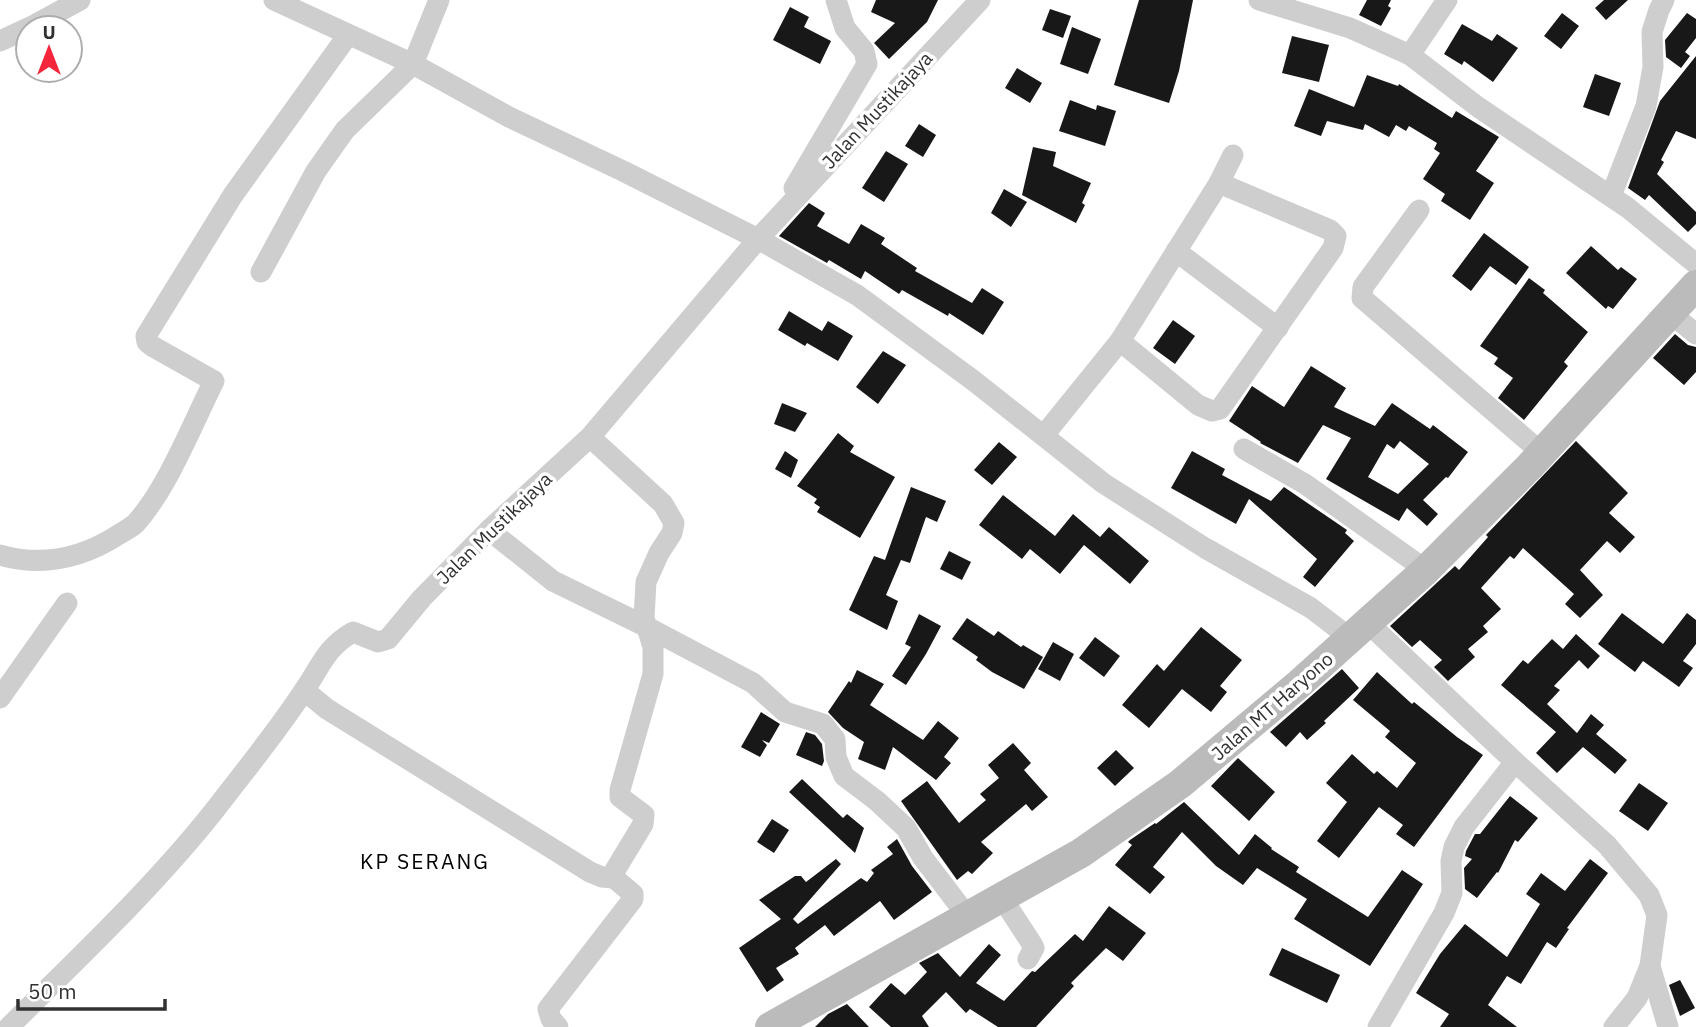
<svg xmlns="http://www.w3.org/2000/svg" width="1696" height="1027" viewBox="0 0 1696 1027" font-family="'IBM Plex Sans',sans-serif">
<rect width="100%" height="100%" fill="#fff"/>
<g fill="#181818" fill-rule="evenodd">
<path d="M876,0h62l-11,22 -38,37 -15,-16 21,-20 -24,-11z"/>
<path d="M1139,0h54l-14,71 -10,32 -55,-18z"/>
<path d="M1367,0h24l-3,6 3,2 -10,18 -22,-11z"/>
<path d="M1604,0h24l-22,20 -11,-12z"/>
<path d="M790,7l19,10 -5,10 27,14 -11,23 -47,-24z"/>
<path d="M1050,9l21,7 -8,22 -21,-8z"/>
<path d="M1562,13l17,13 -18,23 -17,-13z"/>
<path d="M1687,13l9,6v19l-11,14 5,4 -9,12 -15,-11 -1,-17z"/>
<path d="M1462,24l30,17 5,-7 21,14 -25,34 -29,-21 -2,4 -18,-11z"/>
<path d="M1072,27l29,12 -13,35 -28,-10z"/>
<path d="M1292,36l37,9 -10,37 -37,-9z"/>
<path d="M1696,56v83l-20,-8 -15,29 3,2 -7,12 39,38v12l-8,8 -39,-37 -4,5 -17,-12 32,-87z"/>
<path d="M1017,68l25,15 -12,20 -25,-15z"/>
<path d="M1595,74l26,9 -12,33 -26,-9z"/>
<path d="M1367,75l31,11 1,-2 53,34 4,-7 43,26 -23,34 18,12 -24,37 -29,-19 4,-7 -22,-15 17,-26 -6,-4 3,-6 -28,-17 -3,5 -10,-6 -7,12 -24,-13 -2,6 -36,-9 -6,15 -27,-10 15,-37 45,18z"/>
<path d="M1070,100l26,10 1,-5 19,6 -11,35 -46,-15z"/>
<path d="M919,124l17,11 -13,22 -18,-11z"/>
<path d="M1033,147l23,5 -3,14 38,17 -9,20 3,2 -9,18 -54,-28z"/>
<path d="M886,151l22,13 -24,38 -22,-14z"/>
<path d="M1004,189l23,13 -16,25 -20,-14z"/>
<path d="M809,203l16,10 -8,13 32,18 12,-20 24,14 -4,6 36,24 -2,3 57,32 10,-15 22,14 -21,33 -34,-22 -1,3 -46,-26 -3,4 -34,-23 -4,8 -32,-19 -2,3 -48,-27z"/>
<path d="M1484,233l45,34 -13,18 -26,-19 -19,25 -19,-15z"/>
<path d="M1591,246l27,24 3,-3 16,12 -24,30 -5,-3 -2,3 -40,-36z"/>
<path d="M1529,278l16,12 -2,3 45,39 -24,30 4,4 -44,54 -26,-22 15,-20 -19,-14 4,-6 -18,-12z"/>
<path d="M789,311l33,20 6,-10 25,15 -15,25 -31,-18 -2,3 -27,-16z"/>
<path d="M1173,320l22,16 -20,28 -22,-16z"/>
<path d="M1675,334l13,11 8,2v25l-12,13 -31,-27z"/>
<path d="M883,351l23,14 -28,39 -22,-17z"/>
<path d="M1311,366l35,22 -12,19 41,19 17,-23 38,26 3,-4 35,27 -20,26 -2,-1 -23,23 15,14 -11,12 -20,-18 -8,13 -73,-42 25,-41 -28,-13 -25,38 -38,-20 1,-1 -32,-21 23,-35 32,21zM1400,441l29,23 -31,30 -30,-17 19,-33 7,5z"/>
<path d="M782,403l25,10 -12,19 -21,-8z"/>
<path d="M838,433l16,13 -4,6 45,25 -35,61 -43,-26 3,-5 -6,-4 3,-4 -20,-13z"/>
<path d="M1576,441l52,52 -19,20 26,24 -15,16 -13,-12 -27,29 23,25 -23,23 -15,-14 9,-10 -51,-46 -9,11 -4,-3 -29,32 20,21 -18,17 5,6 -20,17 7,8 -27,24 -14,-14 8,-7 -22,-20 -8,7 -22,-21 65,-60 4,4 29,-33 -2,-2z"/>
<path d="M999,442l18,15 -25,28 -18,-15z"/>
<path d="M785,451l13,9 -7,18 -16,-9z"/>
<path d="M1192,451l33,18 -3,6 49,26 13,-14 63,43 -2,3 9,8 -39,46 -12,-10 14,-18 -68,-60 -13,25 -65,-36z"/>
<path d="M911,487l35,14 -9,21 -11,-5 -16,46 -9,-3 -15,35 12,6 -11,29 -38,-20 25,-54 11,4z"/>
<path d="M1003,495l52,41 18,-22 27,23 9,-10 40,34 -19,23 -46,-39 -24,29 -30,-25 -8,10 -43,-34z"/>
<path d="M949,551l22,11 -9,18 -22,-11z"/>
<path d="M1622,613l41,31 24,-31 9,7v24l-13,17 10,7 -14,19 -36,-26 -8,11 -37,-28z"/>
<path d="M919,614l22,12 -15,28 -20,31 -14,-9 19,-29 -6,-3z"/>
<path d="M967,618l27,18 4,-5 23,16 2,-2 20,12 -19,32 -32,-17 -16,-12 2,-3 -26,-18z"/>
<path d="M1201,627l41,33 -22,26 7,6 -16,20 -29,-23 -33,39 -27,-23 35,-41 7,7z"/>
<path d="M1576,634l24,22 -12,13 -9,-9 -25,26 6,4 -13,14 30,29 14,-19 13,11 -8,9 31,26 -12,14 -32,-27 -26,26 -21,-20 20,-21 -55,-47 22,-25 5,4 24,-25 11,10z"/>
<path d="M1095,637l25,19 -16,21 -25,-19z"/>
<path d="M1053,642l21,12 -14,27 -22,-12z"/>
<path d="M1342,669l17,19 -35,33 2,2 -19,17 -7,-8 -14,15 -16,-15z"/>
<path d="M857,670l27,14 -14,21 53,35 15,-19 21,17 -15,19 7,6 -15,17 -43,-33 -8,23 -27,-11 6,-17 -21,-14 -15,-16 21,-31 2,2z"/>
<path d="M1377,672l35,32 2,-2 43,35 26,18 -69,92 -18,-13 7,-9 -24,-18 -40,51 -22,-17 30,-39 -21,-19 26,-29 22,20 3,-3 20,17 19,-25 -31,-26 5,-6 -37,-31z"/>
<path d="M761,712l19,12 -11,19 -7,-3 5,5 -7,12 -19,-10z"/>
<path d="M806,732l9,3 7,9 2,17 -2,5 -26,-11z"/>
<path d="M1013,743l18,20 -7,7 24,27 -16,14 -6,-7 -45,38 12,11 -21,21 -4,-3 -11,9 -56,-79 26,-20 32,42 27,-23 -6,-6 19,-16 -11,-13z"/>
<path d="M1116,750l18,18 -19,18 -18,-18z"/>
<path d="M1238,758l37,34 -26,29 -38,-35z"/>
<path d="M802,779l41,39 4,-4 17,14 -9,25 -66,-61z"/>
<path d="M1639,783l29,20 -20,28 -29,-20z"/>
<path d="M1510,796l28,22 -20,24 -3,-2 -17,33 -1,-1 -20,26 -12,-9 -1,-21 8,-9 -7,-3 1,-5 9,-17h5z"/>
<path d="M1184,802l55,53 16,-21 17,14 -1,1 28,18 -3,5 72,45 34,-47 21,14 -53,82 -76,-47 13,-20 -50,-31 -14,17 -27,-19 -34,-34 -29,35 12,10 -15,17 -35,-29 17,-20 -4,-3 2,-2 25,-17 1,1z"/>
<path d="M772,819l17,11 -15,23 -17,-11z"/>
<path d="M897,839l15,27 20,26 -38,28 -14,-19 -46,35 -9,-11 -30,23 4,6 -23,14 8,12 -17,12 -28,-44 42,-29 -22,-19 36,-24h6l5,6 30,-23 5,5 -48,55 5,5 63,-46 6,4 7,-9 -3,-3 22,-16 -6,-7z"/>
<path d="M1590,859l18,14 -41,55 2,1 -13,19 -9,-6 -26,42 -14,-8 -19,29 29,22h-77l9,-13 -33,-21 24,-39 25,-30 42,33 33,-53 -14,-10 15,-21 24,18z"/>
<path d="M1109,906l37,27 -23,28 -17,-13 -35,35 3,3 -38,41h-38l-28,-18 -4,4 -20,-21 -24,24 7,11h-38l-22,-20 22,-24 14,12 22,-23 -8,-9 19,-10 22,24 29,-33 12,11 -25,28 28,18 28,-30 3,1 40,-38 8,7z"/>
<path d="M1282,948l58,27 -13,28 -58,-28z"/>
<path d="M1680,980l15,28 -15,8 -11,-31z"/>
<path d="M847,1004l22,23h-54l13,-13z"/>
</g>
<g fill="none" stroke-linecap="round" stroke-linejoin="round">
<g stroke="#cecece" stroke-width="21">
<path d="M274,0l139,64 96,53 114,54 135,68 99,56 117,86 129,102 102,65 106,60 39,30"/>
<path d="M1259,0l91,28 60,27 68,52 150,101 68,56"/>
<path d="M29,28l51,-28"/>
<path d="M0,41l28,-13"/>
<path d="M1410,55l37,-55"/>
<path d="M794,188l73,-124 -3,-13 -19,-23 -9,-28"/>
<path d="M1611,196l35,-90 7,-39 -1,-35 7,-22 5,-10"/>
<path d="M1419,210l-56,77 -1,11 180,155"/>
<path d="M1176,251l102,77"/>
<path d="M261,272l55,-101 29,-41 68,-66 26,-64"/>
<path d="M1670,313l26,21"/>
<path d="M1120,341l78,64 14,6 8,-2 113,-161 3,-12 -6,-6 -111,-47"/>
<path d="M1044,435l76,-94 99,-158 14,-28"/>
<path d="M1244,449l61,35 121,86"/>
<path d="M489,530l64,51 94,46 106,56 32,29 38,12 12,15 1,18 8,19 33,25 29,27 17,30 45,59"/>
<path d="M0,555c42,12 82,3 118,-20 6,-4 13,-7 18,-12 32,-36 56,-98 78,-142l-62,-35 -5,-4 -1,-6 87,-141 115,-160"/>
<path d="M1367,622l148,140 92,83 42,50 8,20 -7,51 18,61"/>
<path d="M305,691l22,18 263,163 12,5 12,1"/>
<path d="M0,698l67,-95"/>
<path d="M1002,898l30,46 2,4 -6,11"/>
<path d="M9,1027c70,-70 143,-138 205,-216 30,-39 62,-78 89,-119 18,-25 21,-43 50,-60l25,10 10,-3 34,-41 67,-68 101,-93 168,-198 222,-239"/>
<path d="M558,1027l-7,-8 -3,-10 85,-110v-5l-19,-16v-6l29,-48 1,-9 -24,-18v-7l33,-116v-27l-9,-29 2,-36 13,-29 13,-20 2,-10 -11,-19 -73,-67"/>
<path d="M1378,1027l66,-114 8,-20 -1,-32 3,-14 10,-20 51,-65"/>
<path d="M1614,1027l23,-29 13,-32"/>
</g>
<path stroke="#bbb" stroke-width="30" d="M770,1027l311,-174 99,-69 119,-100 127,-114 104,-104 166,-181"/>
</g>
<g text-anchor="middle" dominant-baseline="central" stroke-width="7" stroke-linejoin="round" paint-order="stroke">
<g font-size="19" fill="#313131" stroke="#fff">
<text transform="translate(877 110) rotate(-47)">Jalan Mustikajaya</text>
<text transform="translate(494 528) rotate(-44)">Jalan Mustikajaya</text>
<text transform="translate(1272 706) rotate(-41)">Jalan MT Haryono</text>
</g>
<g font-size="21" letter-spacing="2" fill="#000" stroke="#fff">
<text x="425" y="861">KP SERANG</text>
</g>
</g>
<g transform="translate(49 49)"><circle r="33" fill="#ffffff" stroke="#adadad" stroke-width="2"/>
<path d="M0-5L12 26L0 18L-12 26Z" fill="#f5253c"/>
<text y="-10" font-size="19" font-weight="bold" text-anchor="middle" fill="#313131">U</text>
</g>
<path d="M18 999v10h147v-10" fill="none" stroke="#313131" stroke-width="3.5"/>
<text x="28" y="999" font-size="21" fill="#313131" stroke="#ffffff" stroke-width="5" paint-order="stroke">50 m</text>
</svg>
